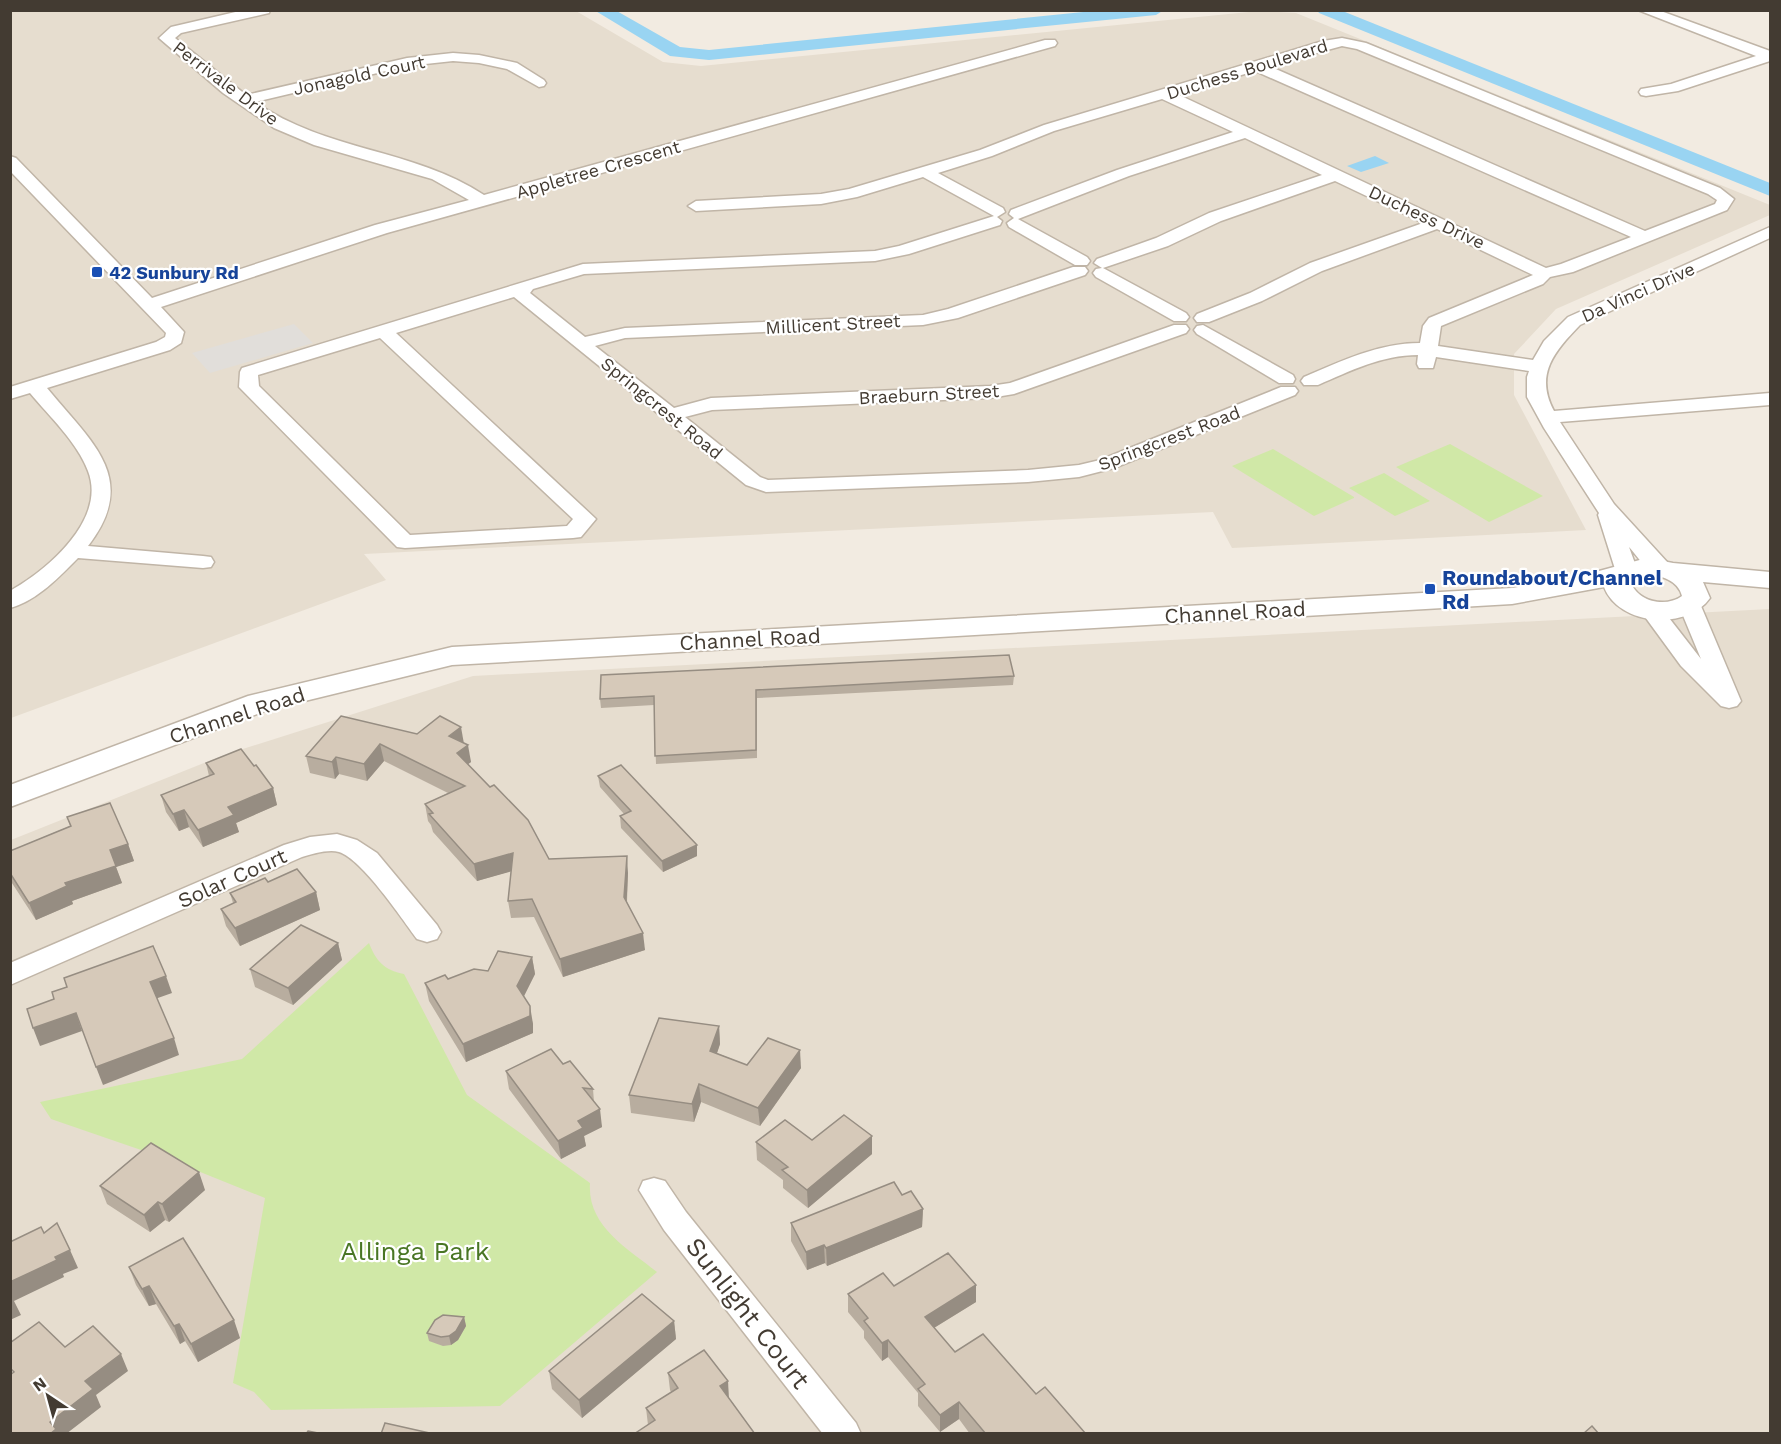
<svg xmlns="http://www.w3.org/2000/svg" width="1781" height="1444" viewBox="0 0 1781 1444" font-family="'Work Sans',sans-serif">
<rect width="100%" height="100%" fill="#f2ebe1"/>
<g fill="#e6ddcf">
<path d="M11,11h565l87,51 38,4 558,-55 37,2 474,192v10l-214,94 -42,45v41l72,135 -354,18 -19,-36 -849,42 22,26 -375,138z"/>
<path d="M1770,609v824l-1759,1v-594l213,-85 249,-79z"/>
</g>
<g fill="#d0e8a7">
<path d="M1450,444l93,52 -54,26 -93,-55z"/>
<path d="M1273,449l81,48v1l-40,18 -82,-50z"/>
<path d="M1384,473l46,28 -35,15 -46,-28z"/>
<path d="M369,943c7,18 15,27 35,31l63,121 123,88c-3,43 37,65 67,89l-157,134 -229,4 -17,-18 -21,-9 32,-185 -92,-37 -122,-42 -11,-17 202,-43z"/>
</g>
<path fill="#e1deda" d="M294,324l19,19 -103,30 -18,-20z"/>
<path fill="#99d4f2" d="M1375,156l14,7 -28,9 -14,-6z"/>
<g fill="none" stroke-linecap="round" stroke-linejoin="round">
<g fill="#99d4f2" fill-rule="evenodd">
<path d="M594,10h21l65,37 29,3 394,-40h61l-8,5 -447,45 -39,-4z"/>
<path d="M1317,10h23l430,173v13l-451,-183z"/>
</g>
<g stroke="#c0b5a7" stroke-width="3">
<g id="minor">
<path d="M244,10h26l-1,3 -88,20 -6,5 71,57 161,-37 46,-5 26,2 38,8 27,17 2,3 -2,3 -5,1 -32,-18 -28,-6 -26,-2 -46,5 -152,36c72,50 157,46 229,93l561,-155h10l2,3 -2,3 -668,187 -226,74 23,25 -3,11 -11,7 -123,38c43,53 94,90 41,158l115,10 8,1 3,5 -3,5 -8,1 -125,-10c-18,18 -41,43 -68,50v-17c37,-21 97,-71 78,-120 -11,-29 -38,-54 -58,-78l-20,6v-12l146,-45 9,-5 1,-4 -156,-162v-15l6,2 136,140 223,-73 94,-25 -37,-21 -118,-34 -40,-17 -51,-35 -64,-55 12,-11z"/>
<path d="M1638,10h20l112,41v10l-92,30 -32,5 -5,-1 -2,-3 2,-3 30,-5 85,-28z"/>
<path d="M1342,38l24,5 354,145 14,11 -7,11 -154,62 -23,5 -7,7 -102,42 -3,20 95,14 11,-19 24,-24 202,-90v11l-190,87c-25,26 -46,49 -26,86l216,-18v12l-210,17 54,82 54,59 3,5 -3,5c-19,4 -28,-14 -39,-26l8,22 -3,5 -8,2 -8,-2 -3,-5 -17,-54 1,-2 -55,-85 -17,-31v-20l2,-6 -93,-14 -3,11h-14l-2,-4 1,-9c-36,0 -68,16 -100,30h-14l-3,-4 3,-4c37,-16 75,-34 116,-34l3,-17 6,-8 104,-43 -96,-46 -115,42 -60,30 -53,21h-12l-3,-4 3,-4 53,-21 60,-30 113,-40 -88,-42 -114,40 -53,25 -65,22 83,45 3,4 -3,4h-12l-78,-44 -3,-4 3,-4 6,-1 -8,-5 3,-4 59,-21 53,-25 113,-38 -77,-37 -116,38 -111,43 69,38 3,4 -3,4h-12l-66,-38 -2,-4 7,-5 -5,-4 2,-4 106,-40 116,-38 -71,-33 -108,32 -62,25 -54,17 65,35 2,4 -8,5 5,4 -2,4 -91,29 -34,7 -291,13 -51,15 -3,4 55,44 40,-9 298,-13 25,-6 125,-42h12l3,4 -3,4 -127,43 -35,7 -298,13 -30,8 79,62 37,-10 279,-12 20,-3 164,-58h12l3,4 -3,4 -172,61 -24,4 -278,12 -27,7 75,60 8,3 260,-10 51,-5 21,-5 181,-73h14l3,4 -3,4 -181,73 -35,9 -51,5 -262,10 -20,-7 -232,-188 -118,36 200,186 -15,18 -8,1 -168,10 -8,-1 -158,-160 1,-15 2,-4 341,-104 292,-13 24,-5 95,-30 -71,-39 -66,20 -36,7 -125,7 -8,-5 8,-5 125,-7 28,-5 131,-39 64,-25 279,-84zM1342,46l15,3 351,145 9,6 -2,4 -70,27 -376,-165zM1255,71l376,166 -70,27 -15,4 -369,-174zM380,338l193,181 -6,7 -157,9 -151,-149 -1,-11z"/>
<path d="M1203,325l90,50 2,4 -2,4h-14l-82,-49 -3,-4 3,-4z"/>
<path d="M1690,599l8,2 3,5 40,95 -4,5 -8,2 -8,-2 -40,-40 -41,-56 3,-5 8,-2 8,2 42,54 -22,-53 3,-5z"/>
<path d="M337,834l20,6 20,13 60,72 4,7 -4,7 -10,3 -10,-3c-15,-20 -55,-80 -78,-87 -11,-3 -26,2 -37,5l-292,128v-22l274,-118 26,-8z"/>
<path d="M654,1178l11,3 21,31 170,211 5,11h-38l-159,-204 -25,-40 4,-9z"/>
</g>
</g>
<g stroke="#c0b5a7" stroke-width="3">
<path id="tertiary" d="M1647,558l26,5 97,9v16l-67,-6 7,16c-23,33 -91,28 -106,-11l-92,17 -1060,61 -184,45 -258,97v-22l238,-89 204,-49 1060,-59 65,-11zM1647,574c14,2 31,6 35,22 -16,12 -46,6 -52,-16l4,-3z"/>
</g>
<use href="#minor" fill="#fff" fill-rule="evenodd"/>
<use href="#tertiary" fill="#fff" fill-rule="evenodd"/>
</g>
<g fill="#b8ad9f">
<path d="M601,675l413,1 -1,9 -256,13v60l-101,6 -2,-59 -53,3 -1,-9z"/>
<path d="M417,734l47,9 7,19 -3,2 81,95 79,14 -1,29 18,48 -82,27 -29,-60 -23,1 -3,-17 3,-30 -34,10 -44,-49 -2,-7 -3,-4 -3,-17 23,-11 -64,-32 -17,20 -28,-7 -4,5 -25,-6 -4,-17z"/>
<path d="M206,763l48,3 19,22 4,17 -41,18 3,9 -36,15 -14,-20 -10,4 -13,-19 -5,-17 48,-19z"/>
<path d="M598,776l99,69v11l-34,16 -42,-44 -1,-12 4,-2 -24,-27z"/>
<path d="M67,817l61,27 6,17 -18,6 6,16 -50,18 1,3 -37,16 -26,-40v-29l60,-25z"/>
<path d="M268,882l48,10 4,18 -80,36 -14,-20 -5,-17 12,-6 -3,-10z"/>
<path d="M338,943l4,17 -49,45 -38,-18 -5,-18z"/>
<path d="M532,957l3,17 -11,22 9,28v9l-67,29 -37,-61 -4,-18 63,-12z"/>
<path d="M719,1026l1,18 -3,9 30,12 54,3 -41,58 -59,-24 -7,20 -63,-9 -2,-18z"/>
<path d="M563,1064l30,25 1,13 8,25 -18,9 2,10 -25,13 -52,-70 -3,-18z"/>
<path d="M812,1140l60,14 -64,54 -25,-20v-8l-26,-20 -1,-18z"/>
<path d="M100,1186l105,4 -36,32 -4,-2 -15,12 -43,-28z"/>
<path d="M902,1195l21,14 -1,18 -95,39 -2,-3 -18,7 -16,-29v-18z"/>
<path d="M129,1267l111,71 -42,24 -13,-21 -5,3 -24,-40 -7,2 -13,-21z"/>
<path d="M894,1286l82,16 -42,26 21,24 81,42 50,40h-116l-11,-15 -19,13 -22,-26v-13l-30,-36 -6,4 -18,-23v-7l-16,-19v-18z"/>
<path d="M464,1317l2,9 -8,14 -7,5 -8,1 -14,-5 -2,-8z"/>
<path d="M674,1321l2,18 -94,79 -30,-29 -3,-18z"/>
<path d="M668,1373l60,8 -80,44 -2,-17 25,-16 -1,-2z"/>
</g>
<g fill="#968d82">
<path d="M461,727l3,17 -15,-8z"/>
<path d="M380,744l4,17 -17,20 -3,-17z"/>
<path d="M468,745l3,17 -11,8 -3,-17z"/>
<path d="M336,757l3,17 -4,5 -3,-17z"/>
<path d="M273,788l4,17 -41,18 3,9 -36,15 -5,-17 30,-23z"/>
<path d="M184,810l5,17 -10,4 -6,-17z"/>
<path d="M128,844l6,17 -18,6 6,16 -50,18 1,3 -37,16 -7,-17 36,-20 45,-33z"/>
<path d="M697,845v11l-34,16 -1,-11z"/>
<path d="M513,853l3,17 -39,11 -3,-17z"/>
<path d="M627,856l1,17 -2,41 -2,-17z"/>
<path d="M316,892l4,18 -80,36 -5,-18z"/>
<path d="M643,933l2,17 -82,27 -3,-18z"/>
<path d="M338,943l4,17 -49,45 -5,-17z"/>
<path d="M532,957l3,17 -15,30 -3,-18z"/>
<path d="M166,976l6,17 -17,6 -5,-17z"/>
<path d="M530,1006l3,18v9l-67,29 -3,-18z"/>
<path d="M76,1013l6,18 -42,15 -7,-18z"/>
<path d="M719,1026l1,18 -8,24 -2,-17z"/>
<path d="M174,1038l5,17 -76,30 -7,-18z"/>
<path d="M800,1050l1,18 -41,58 -2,-18z"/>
<path d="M699,1084l2,18 -7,20 -2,-18z"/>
<path d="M600,1109l2,18 -18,9 2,10 -25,13 -3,-18 20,-20z"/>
<path d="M872,1136v18l-64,54 -1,-18z"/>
<path d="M199,1172l6,18 -36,32 -7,-18z"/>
<path d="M158,1202l7,18 -15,12 -6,-17z"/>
<path d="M923,1209l-1,18 -95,39 -1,-18z"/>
<path d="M824,1245l1,18 -18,7 -1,-18z"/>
<path d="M70,1250l8,18 -15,6 1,3 -50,24 7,14 -11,5v-38l45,-25z"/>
<path d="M976,1285v17l-52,32 1,-17z"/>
<path d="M149,1286l7,18 -7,2 -7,-17z"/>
<path d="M464,1317l2,9 -8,14 -7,5 -2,-9z"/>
<path d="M234,1320l6,18 -42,24 -7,-18z"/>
<path d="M674,1321l2,18 -94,79 -3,-18z"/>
<path d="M179,1324l6,17 -5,3 -6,-18z"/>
<path d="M888,1340v17l-6,4v-18z"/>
<path d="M121,1354l7,17 -32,24 5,12 -35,27h-16v-12l35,-41z"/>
<path d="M728,1381l1,18 -9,-13z"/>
<path d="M959,1402v17l-19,13v-17z"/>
</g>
<g fill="#d6c9b9" stroke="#968d82" stroke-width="1.5">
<path d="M1009,655l5,21 -258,14v60l-101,6 -1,-60 -54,3 1,-24z"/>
<path d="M341,716l76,18 23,-18 21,11 -12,9 19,9 -11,8 33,34 4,-2 34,35 21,39 78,-3 -3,41 19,36 -83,26 -28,-60 -24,2 5,-48 -39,11 -45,-50 4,-1 -8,-9 40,-18 -85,-42 -16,20 -28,-7 -4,5 -26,-6z"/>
<path d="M241,749l13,17 2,-1 17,23 -45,19 6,8 -36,15 -14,-20 -11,4 -12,-19 53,-21 -8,-11z"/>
<path d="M621,765l76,80 -35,16 -42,-45 11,-5 -33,-35z"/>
<path d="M110,803l18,41 -18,6 6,16 -51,17 2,3 -38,17 -19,-30v-22l61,-25 -4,-9z"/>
<path d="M297,869l19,23 -81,36 -14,-19 15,-7 -6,-9 35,-15 3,4z"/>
<path d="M301,925l37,18 -50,45 -38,-19z"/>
<path d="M153,946l13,30 -16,6 24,56 -78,29 -20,-54 -43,15 -6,-19 27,-10 -2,-7 15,-5 -3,-9z"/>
<path d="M498,951l34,6 -15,29 13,20v10l-67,28 -38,-61 20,-8 3,4 26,-10 14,2z"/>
<path d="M659,1018l60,8 -9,25 37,14 21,-27 32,12 -42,58 -59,-24 -7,20 -63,-9z"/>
<path d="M551,1049l12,15 7,-3 23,28 -10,-1 17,21 -22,12 5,7 -25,13 -52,-70z"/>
<path d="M844,1115l28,21 -65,54 -25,-20 6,-3 -32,-25 29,-22 27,20z"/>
<path d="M151,1143l48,29 -37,32 -4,-2 -14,13 -44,-29z"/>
<path d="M894,1182l8,13 9,-4 12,18 -97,39 -2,-3 -18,7 -15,-29z"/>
<path d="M57,1223l13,27 -15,7 2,3 -47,22v-40l31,-15 3,6z"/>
<path d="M183,1238l51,82 -43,24 -12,-20 -5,2 -25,-40 -7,3 -13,-22z"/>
<path d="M948,1253l28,32 -51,32 30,35 28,-18 53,60 9,-7 41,47h-100l-27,-32 -19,13 -22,-26 7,-5 -37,-44 -6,3 -18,-22 4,-3 -20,-24 35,-21 11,13z"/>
<path d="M642,1294l32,27 -95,79 -30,-29z"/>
<path d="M443,1315l21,2 -8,14 -7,5 -8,1 -14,-4 8,-13z"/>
<path d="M39,1322l26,25 28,-21 28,28 -36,27 8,8 -43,33 6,7 -6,5h-40v-59l4,-3 -4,-4v-25z"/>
<path d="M704,1350l24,31 -8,5 35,48h-121l21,-14 -9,-12 32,-20 -10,-15z"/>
<path d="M385,1423l49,11h-53z"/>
<path d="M1592,1426l7,8h-16z"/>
<path d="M308,1431l15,3h-17z"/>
</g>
<g fill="#1a4fb4" stroke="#fff" stroke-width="2">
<rect x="91" y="266" width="12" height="12" rx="3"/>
<rect x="1424" y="583" width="12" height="12" rx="3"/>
</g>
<g text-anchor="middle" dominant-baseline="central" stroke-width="4.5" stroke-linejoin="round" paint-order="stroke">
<g font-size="18" fill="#433b32" stroke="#fff">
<text transform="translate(1247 69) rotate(-17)">Duchess Boulevard</text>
<text transform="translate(359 75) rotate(-12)">Jonagold Court</text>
<text transform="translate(226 83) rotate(37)">Perrivale Drive</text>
<text transform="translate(598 169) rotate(-16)">Appletree Crescent</text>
<text transform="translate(1427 217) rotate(25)">Duchess Drive</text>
<text transform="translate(1638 292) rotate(-24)">Da Vinci Drive</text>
<text transform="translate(833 324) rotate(-3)">Millicent Street</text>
<text transform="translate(929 394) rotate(-3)">Braeburn Street</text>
<text transform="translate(662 408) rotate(39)">Springcrest Road</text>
<text transform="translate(1169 438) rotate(-21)">Springcrest Road</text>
</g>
<g font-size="18" font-weight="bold" fill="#164399" stroke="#fff" text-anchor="start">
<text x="109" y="272">42 Sunbury Rd</text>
</g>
<g font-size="21" font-weight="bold" fill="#164399" stroke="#fff" text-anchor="start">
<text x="1442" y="577">Roundabout/Channel<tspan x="1442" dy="24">Rd</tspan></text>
</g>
<g font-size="21" fill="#433b32" stroke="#fff">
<text transform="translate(1235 612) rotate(-3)">Channel Road</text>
<text transform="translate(750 639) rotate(-3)">Channel Road</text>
<text transform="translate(237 715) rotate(-18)">Channel Road</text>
<text transform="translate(232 878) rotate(-24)">Solar Court</text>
</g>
<g font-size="26" fill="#497624" stroke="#fff">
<text x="415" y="1251">Allinga Park</text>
</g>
<g font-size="26" fill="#433b32" stroke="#fff">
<text transform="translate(748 1313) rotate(52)">Sunlight Court</text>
</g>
</g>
<rect width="1781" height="1444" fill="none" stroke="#433b32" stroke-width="24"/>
<g transform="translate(48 1396) rotate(324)" stroke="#ffffff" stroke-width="4.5" paint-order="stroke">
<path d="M0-4.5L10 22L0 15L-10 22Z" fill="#433b32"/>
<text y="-9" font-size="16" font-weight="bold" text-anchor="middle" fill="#433b32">N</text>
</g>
</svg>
